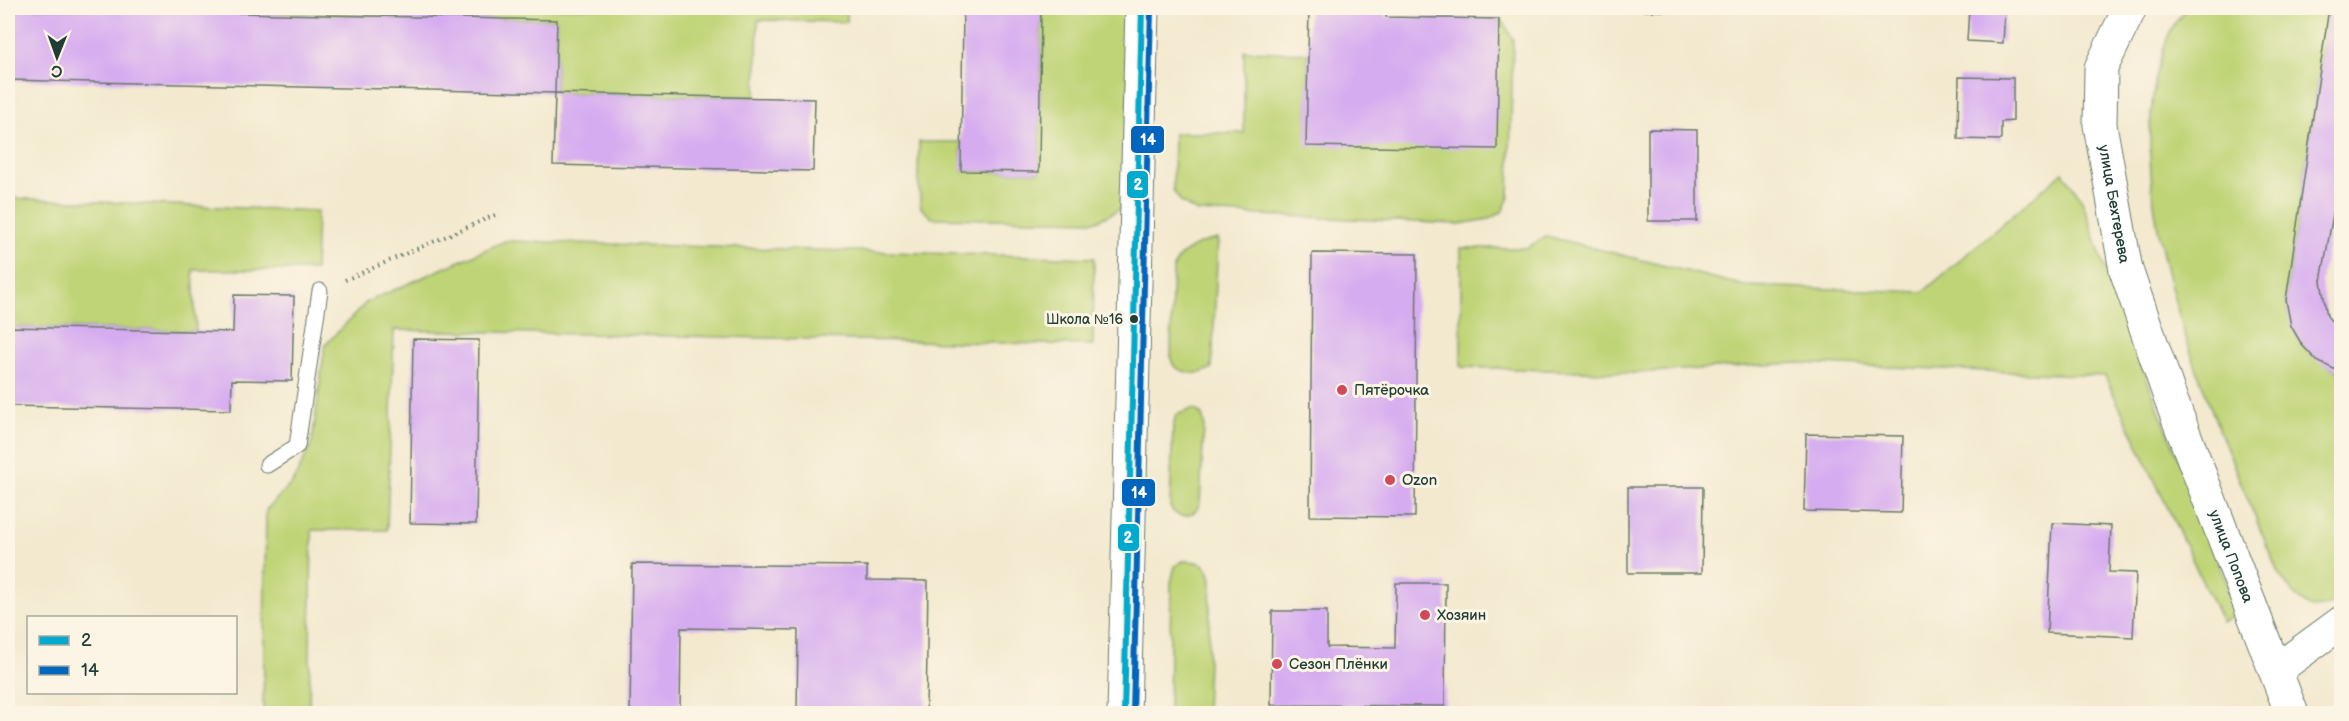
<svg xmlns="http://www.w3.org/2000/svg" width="2349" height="721" viewBox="0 0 2349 721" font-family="'Balsamiq Sans',sans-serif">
<rect width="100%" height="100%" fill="#fcf5e5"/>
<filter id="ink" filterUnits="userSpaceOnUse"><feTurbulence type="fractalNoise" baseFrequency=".0167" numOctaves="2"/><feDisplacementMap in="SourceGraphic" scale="12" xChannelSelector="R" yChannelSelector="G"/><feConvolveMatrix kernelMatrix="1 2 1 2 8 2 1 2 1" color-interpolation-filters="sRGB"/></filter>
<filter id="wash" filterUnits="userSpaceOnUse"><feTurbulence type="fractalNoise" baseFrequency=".008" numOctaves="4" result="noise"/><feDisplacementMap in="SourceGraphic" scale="24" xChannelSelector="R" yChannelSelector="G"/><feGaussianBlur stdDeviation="1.35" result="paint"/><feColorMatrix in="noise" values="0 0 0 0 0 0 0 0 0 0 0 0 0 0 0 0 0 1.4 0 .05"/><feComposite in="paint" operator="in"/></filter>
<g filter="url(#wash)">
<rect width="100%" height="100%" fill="#f3e9cf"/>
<g fill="#bfd477" stroke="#6f8856" stroke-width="1.5">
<path d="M8,8h839v14l-89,-2 -2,77 -201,-4 2,-73z"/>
<path d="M1041,8h89l-4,198 -29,15 -165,-3 -11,-10 -3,-30 1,-36h42l1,29 77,1z"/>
<path d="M2186,8h143l-43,292c9,41 17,54 55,73v225c-31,23 -44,1 -63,-25 -60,-151 -171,-372 -111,-534 4,-11 12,-22 19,-31z"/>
<path d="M1499,19l5,4 9,17 -4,157 -7,15 -13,7 -30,5 -262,-12 -16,-10 -8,-12 1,-57h70v-82l64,2 -1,93z"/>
<path d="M2063,172l19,28 31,92 123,315 -3,10 -11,5 -117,-246 -307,-13 -165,10 -172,-6v-119h66l19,-12 199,50 178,6z"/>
<path d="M8,198l309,13 -2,59h-122l3,61 -188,-4z"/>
<path d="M1218,239l-6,129c-15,8 -26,7 -39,-3l-2,-7c1,-18 -1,-82 4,-94 8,-16 27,-22 43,-25z"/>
<path d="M505,241l589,17 -1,87 -699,-15 -7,200h-75l-3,183h-46l3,-203 27,-28 19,-39 13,-98 42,-43z"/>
<path d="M1192,409c9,3 11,6 12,15l-4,79c-5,15 -23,19 -30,3l3,-80 3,-11z"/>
<path d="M1183,561c17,0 24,1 28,19l-5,133h-37l2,-130 4,-17z"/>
</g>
<g id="blocks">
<g fill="#d6acf0">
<path d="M8,8l549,12 -2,73 -547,-13z"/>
<path d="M963,8h78l-2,164 -78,-1z"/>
<path d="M1309,8h78l-1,9 113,2 -2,130 -191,-3z"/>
<rect x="1644" y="8" width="49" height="3"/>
<path d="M1969,8h36l-2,35 -36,-2z"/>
<path d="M2329,8h13v157l-21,116 6,35 15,18v39l-25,-12 -15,-16 -11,-19 -5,-26z"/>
<path d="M1959,77l54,1v43l-12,1v18l-43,-1z"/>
<path d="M555,93l260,6 -2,72 -260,-6z"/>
<path d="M1648,129l49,1v91h-49z"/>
<path d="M1312,253l105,1 -2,263 -105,-1z"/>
<path d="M234,295l60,1 -2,85 -60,-1 -1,30 -223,-4v-79l225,5z"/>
<path d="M413,339l66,1 -3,184 -66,-1z"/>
<path d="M1806,434l97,2 -2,77 -97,-2z"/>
<path d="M1628,487h75l-1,86h-74z"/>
<path d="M2052,523l59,3 -2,46 27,1 -3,64 -86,-4z"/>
<path d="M632,564l235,2v14l61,1 -2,133h-129l1,-84 -117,-2 -1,86h-50z"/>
<path d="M1396,583h50l-1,123 -174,-1 1,-94h55v36l68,1z"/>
</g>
</g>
</g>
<g filter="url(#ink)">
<use href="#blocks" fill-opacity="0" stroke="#69796a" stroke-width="1.5"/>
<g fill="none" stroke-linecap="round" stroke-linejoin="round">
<g stroke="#69796a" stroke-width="17">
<path id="service" d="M267,465l30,-19 23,-155"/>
</g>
<g stroke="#69796a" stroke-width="34">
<path id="minor" d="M2275,671l67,-49"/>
</g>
<g stroke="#69796a" stroke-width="35">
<g id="tertiary">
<path id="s1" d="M2130,8l-29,60 -1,57 26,145 45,130 121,314"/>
<path d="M1124,714l18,-706"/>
</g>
</g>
<path stroke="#69796a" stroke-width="4" stroke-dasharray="1.5 4.5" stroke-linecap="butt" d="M345,280l150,-65"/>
<use href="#service" stroke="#fff" stroke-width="15"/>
<use href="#minor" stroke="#fff" stroke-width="32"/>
<use href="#tertiary" stroke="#fff" stroke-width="33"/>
<g stroke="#fcf5e5" stroke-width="10">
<path id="bus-1" d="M1124,714l18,-706"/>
</g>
<g stroke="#fcf5e5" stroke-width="10">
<path id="bus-2" d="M1133,714l18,-706"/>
</g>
<use href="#bus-1" stroke="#00a9ce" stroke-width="6"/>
<use href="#bus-2" stroke="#0065bd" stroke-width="6"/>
</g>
</g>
<circle fill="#1f3d34" stroke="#fcf5e5" stroke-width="2" cx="1134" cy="319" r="5"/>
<g fill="#d1495b" stroke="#fcf5e5" stroke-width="2">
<circle cx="1342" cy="390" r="6"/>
<circle cx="1390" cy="480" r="6"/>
<circle cx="1425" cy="615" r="6"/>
<circle cx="1277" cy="664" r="6"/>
</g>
<g text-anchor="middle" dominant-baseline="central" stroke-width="6" stroke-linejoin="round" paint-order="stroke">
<g font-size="14" fill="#1f3d34" stroke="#fcf5e5" text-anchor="end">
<text x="1123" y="319">Школа №16</text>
</g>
<g font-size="15" fill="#1f3d34" stroke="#fcf5e5">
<text stroke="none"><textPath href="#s1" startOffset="204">улица Бехтерева</textPath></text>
<text stroke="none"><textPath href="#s1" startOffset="576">улица Попова</textPath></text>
</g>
<g font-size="15" fill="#1f3d34" stroke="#fcf5e5" text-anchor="start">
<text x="1354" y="390">Пятёрочка</text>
<text x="1402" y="480">Ozon</text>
<text x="1437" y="615">Хозяин</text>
<text x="1289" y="664">Сезон Плёнки</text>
</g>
</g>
<g stroke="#fcf5e5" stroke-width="2">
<rect x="1130" y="125" width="35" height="29" rx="6" fill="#0065bd"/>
<rect x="1126" y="170" width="23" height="29" rx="6" fill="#00a9ce"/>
<rect x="1121" y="478" width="35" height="29" rx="6" fill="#0065bd"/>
<rect x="1117" y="523" width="23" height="29" rx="6" fill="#00a9ce"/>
</g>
<g font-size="16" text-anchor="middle" font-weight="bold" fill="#fff">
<text x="1148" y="145">14</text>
<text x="1138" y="190">2</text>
<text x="1139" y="498">14</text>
<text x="1128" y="543">2</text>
</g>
<rect width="2349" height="721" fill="none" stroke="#fcf5e5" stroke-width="30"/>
<rect x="27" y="616" width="210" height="78" fill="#fcf5e5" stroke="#a4ab9e" stroke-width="1.5"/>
<rect x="39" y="636" width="30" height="9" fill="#00a9ce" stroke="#a4ab9e" stroke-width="1.5"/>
<text x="81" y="646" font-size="18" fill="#1f3d34">2</text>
<rect x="39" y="666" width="30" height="9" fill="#0065bd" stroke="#a4ab9e" stroke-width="1.5"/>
<text x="81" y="676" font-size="18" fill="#1f3d34">14</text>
<g transform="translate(57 57) rotate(181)" stroke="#fcf5e5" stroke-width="4.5" paint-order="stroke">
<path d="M0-4.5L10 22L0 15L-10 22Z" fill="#1f3d34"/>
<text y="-9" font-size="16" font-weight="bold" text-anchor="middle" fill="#1f3d34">С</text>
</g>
</svg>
